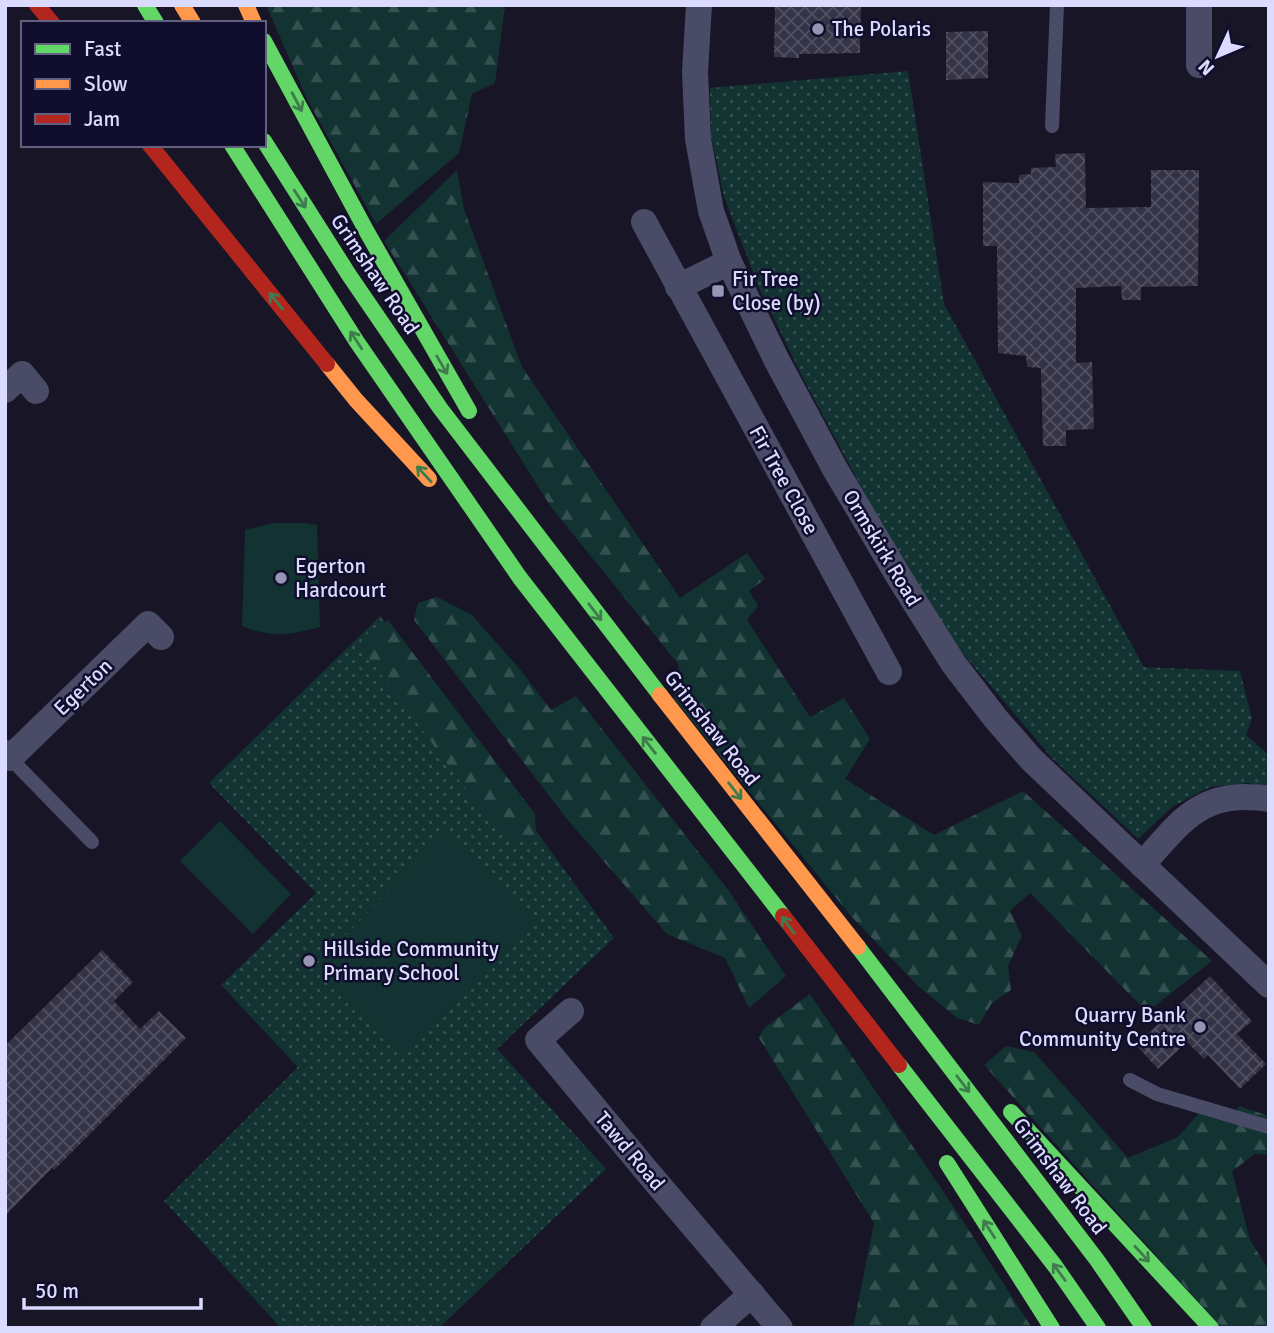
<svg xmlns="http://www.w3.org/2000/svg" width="1274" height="1333" viewBox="0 0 1274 1333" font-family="Signika,sans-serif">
<defs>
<pattern id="grass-dots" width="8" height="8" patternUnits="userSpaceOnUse" patternTransform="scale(1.75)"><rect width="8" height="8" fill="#123331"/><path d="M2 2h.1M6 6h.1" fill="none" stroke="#345050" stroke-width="1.8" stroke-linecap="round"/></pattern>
<pattern id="forest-firs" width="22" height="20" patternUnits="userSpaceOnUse" patternTransform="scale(1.75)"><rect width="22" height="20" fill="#123331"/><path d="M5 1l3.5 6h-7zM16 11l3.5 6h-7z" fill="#345050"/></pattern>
<pattern id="building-cross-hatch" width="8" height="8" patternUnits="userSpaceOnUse" patternTransform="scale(1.75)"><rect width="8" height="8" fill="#353447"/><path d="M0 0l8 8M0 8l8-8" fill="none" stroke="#525163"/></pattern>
</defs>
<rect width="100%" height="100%" fill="#171526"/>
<g fill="url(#grass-dots)">
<path d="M908,71l36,233 200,363 96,4 12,48 -6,16 23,20v32l-21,-4 -38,4 -38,20 -34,32 -86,-81 -103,-121 -69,-115 -76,-142 -44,-90 -36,-93 -13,-61 -1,-48z"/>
<path d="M380,616l234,322 -117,111 109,120 -167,159h-158l-117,-127 134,-134 -77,-82 95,-92 -107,-110z"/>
</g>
<g fill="url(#forest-firs)">
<path d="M266,5h239l-10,78 -23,11 -13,59 -83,71 -69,-125z"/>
<path d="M457,170l7,39 58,158 158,231 67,-45 18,26 -16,12 9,15 -11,14 63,97 34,-19 26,41 -25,40 89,56 89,-44 189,170 -65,51 -117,-119 -20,18 12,25 -14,30 3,24 -19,13 -13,22 -22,-7 -38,-31 -69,-72 -176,-216 5,-34 -128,-158 -167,-266z"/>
<path d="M437,597l35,18 46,52 33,43 25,-14 153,195 57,85 -37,32 -24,-50 -58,-24 -100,-115 -153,-199 4,-17z"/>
<path d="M388,620l147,194 1,20 -12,8 -26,-9 -139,-189 11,-13z"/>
<path d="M810,994l151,224 71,110h-179l21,-105 -115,-185 5,-10z"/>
<path d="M1006,1046l28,6 94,106 50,-21 21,-24 30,7 10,-14 30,10v38h-14l-23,17 18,69 18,29 1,59h-47l-238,-263z"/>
</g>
<g fill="#123331">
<path d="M273,523h31l13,2 3,102c-29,8 -50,11 -78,-1l3,-96z"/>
<path d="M220,821l71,73 -38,40 -73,-73z"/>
<path d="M447,832l88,91 -134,132 -87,-88z"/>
</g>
<g fill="url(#building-cross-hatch)">
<path d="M775,5h86l-1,48 -61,1v4l-25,-1z"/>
<path d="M988,31v47l-42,2v-48z"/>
<path d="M1085,153l1,55 65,-1v-37h48l-1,116 -57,1v13h-19l-1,-14 -45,2v75l16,-1 2,67 -28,1v16h-23l-2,-78 -14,-1 -1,-11 -28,-3 -1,-107h-14v-64l36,1v-8l12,-1v-6l25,-1 -1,-13z"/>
<path d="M102,950l31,32 -19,19 26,28 19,-18 27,27 -132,132 -2,-2 -47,48v-170z"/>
<path d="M1210,976l42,45 -15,13 29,30 -26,25 -32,-34 -4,4 -17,-17 -29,27 -22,-24z"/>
</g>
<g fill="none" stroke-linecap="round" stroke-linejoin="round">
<g stroke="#4a4b67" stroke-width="14">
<path d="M1052,126l5,-121"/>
<path d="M10,758l82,84"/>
<path d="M1130,1080l27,14 112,33"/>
</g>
<g stroke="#4a4b67" stroke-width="26">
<path d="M699,5l-4,67 3,67 13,72 18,51 47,97 59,110 64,108 54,86 43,56 35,40 238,226"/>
<path d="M1199,5v60"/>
<path d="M644,222l245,450"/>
<path d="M678,287l51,-25"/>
<path d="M5,390l17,-16 14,17"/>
<path d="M5,753l5,5 138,-134 13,13"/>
<path d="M1142,865c30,-33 51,-67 100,-68 9,0 18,0 27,2"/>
<path d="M571,1011l-33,29 107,129 135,159"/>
<path d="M713,1328l39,-34"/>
</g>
<g stroke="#63d668" stroke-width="16">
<path d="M145,5l11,18"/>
<path d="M264,41l103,191 102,179"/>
<path d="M264,141l85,134 91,133 220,287"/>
<path d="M232,145l125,197 163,236 263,338"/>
<path d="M858,947l239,313 47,68"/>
<path d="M899,1065l156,201 43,62"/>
<path d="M1011,1112l200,216"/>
<path d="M947,1163l105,165"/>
</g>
<g stroke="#ff974d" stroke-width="16">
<path d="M182,5l11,18"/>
<path d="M246,5l8,18"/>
<path d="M327,364l29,36 73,79"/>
<path d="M660,695l198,252"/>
</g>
<g stroke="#b3261e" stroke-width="16">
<path d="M37,5l15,18"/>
<path d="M150,145l177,219"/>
<path d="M783,916l116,149"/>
</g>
</g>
<defs><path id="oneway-shaft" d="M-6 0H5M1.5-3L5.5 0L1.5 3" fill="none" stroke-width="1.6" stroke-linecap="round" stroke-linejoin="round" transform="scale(1.75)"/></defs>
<g stroke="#3e7c4d">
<use href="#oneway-shaft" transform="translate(297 102) rotate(62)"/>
<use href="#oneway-shaft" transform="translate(300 199) rotate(57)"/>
<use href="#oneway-shaft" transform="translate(276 301) rotate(-129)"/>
<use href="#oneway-shaft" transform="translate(356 340) rotate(-123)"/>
<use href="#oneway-shaft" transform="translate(442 365) rotate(60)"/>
<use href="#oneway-shaft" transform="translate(424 474) rotate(-133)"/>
<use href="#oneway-shaft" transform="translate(595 612) rotate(53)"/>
<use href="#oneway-shaft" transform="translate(649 745) rotate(-128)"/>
<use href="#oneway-shaft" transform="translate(735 791) rotate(52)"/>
<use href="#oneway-shaft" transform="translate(788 925) rotate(-127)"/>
<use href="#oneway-shaft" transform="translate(963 1084) rotate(53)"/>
<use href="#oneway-shaft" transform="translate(989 1229) rotate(-123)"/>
<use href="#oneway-shaft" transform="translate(1142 1254) rotate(47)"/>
<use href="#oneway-shaft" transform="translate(1059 1272) rotate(-126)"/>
</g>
<g fill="#9695b3" stroke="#110e2d" stroke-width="2.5">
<circle cx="818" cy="29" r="7"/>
<rect x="711" y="284" width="14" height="14" rx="3.5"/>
<circle cx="281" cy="578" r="7"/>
<circle cx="309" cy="961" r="7"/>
<circle cx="1200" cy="1027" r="7"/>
</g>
<g text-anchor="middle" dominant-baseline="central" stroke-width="5" stroke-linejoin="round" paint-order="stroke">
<g font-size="21" fill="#dbdaff" stroke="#110e2d" text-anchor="start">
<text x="832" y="29">The Polaris</text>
<text x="732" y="279">Fir Tree<tspan x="732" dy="24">Close (by)</tspan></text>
<text x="295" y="566">Egerton<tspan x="295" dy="24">Hardcourt</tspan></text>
<text x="323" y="949">Hillside Community<tspan x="323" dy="24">Primary School</tspan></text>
<text x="1186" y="1015" text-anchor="end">Quarry Bank<tspan x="1186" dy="24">Community Centre</tspan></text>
</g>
<g font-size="21" fill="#dbdaff" stroke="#110e2d">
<text transform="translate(375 274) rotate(56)">Grimshaw Road</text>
<text transform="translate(784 480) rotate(61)">Fir Tree Close</text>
<text transform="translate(882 548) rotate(59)">Ormskirk Road</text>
<text transform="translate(83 687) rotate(-44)">Egerton</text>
<text transform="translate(712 728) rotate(52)">Grimshaw Road</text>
<text transform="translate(630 1151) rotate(50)">Tawd Road</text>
<text transform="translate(1060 1176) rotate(53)">Grimshaw Road</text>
</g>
</g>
<rect width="1274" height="1333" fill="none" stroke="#dbdaff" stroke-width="14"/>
<rect x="21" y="21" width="245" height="126" fill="#110e2d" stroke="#626081" stroke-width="2"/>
<rect x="35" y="44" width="35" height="10" fill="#63d668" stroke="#626081" stroke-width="2"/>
<text x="84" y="56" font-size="21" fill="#dbdaff">Fast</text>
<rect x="35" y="79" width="35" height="10" fill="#ff974d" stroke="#626081" stroke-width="2"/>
<text x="84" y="91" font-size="21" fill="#dbdaff">Slow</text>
<rect x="35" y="114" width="35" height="10" fill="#b3261e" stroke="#626081" stroke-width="2"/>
<text x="84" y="126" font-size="21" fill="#dbdaff">Jam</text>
<g transform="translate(1218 56) rotate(226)" stroke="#110e2d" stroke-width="5" paint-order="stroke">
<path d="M0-5L12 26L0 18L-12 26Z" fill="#dbdaff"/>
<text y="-10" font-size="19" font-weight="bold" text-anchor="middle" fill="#dbdaff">N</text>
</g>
<path d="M24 1298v10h177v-10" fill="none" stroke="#dbdaff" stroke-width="3.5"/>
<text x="35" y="1298" font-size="21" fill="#dbdaff" stroke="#110e2d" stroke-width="5" paint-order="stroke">50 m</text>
</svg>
